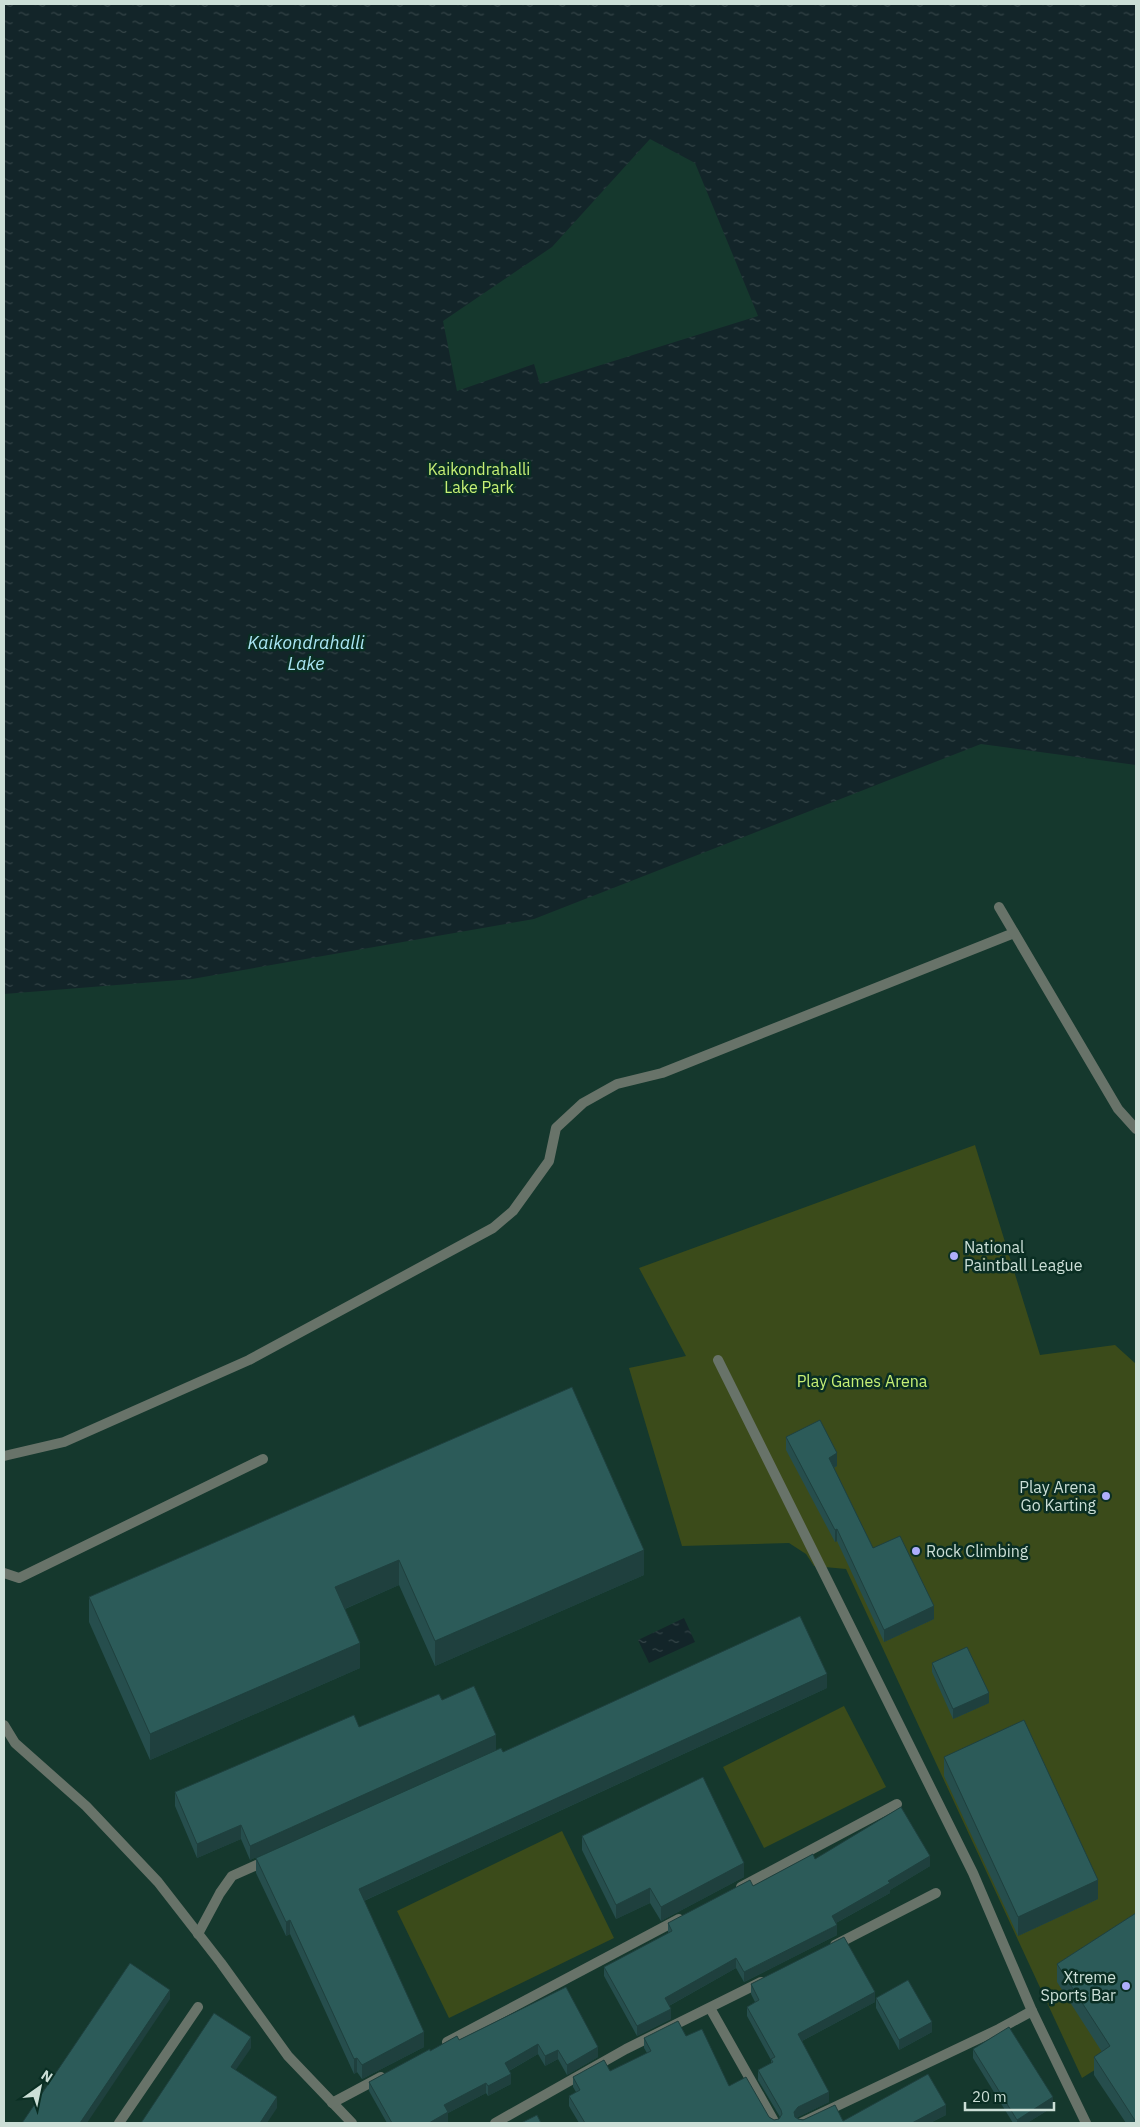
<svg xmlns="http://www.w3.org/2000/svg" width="1140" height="2127" viewBox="0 0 1140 2127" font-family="'IBM Plex Sans',sans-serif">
<defs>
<pattern id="water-ripples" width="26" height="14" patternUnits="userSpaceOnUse" patternTransform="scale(1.25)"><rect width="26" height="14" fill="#132529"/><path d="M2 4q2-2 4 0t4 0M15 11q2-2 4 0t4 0" fill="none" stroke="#344447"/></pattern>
</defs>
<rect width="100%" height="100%" fill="#15382d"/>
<g fill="#3b4b1a">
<path d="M975,1145l65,210 75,-10 21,19v680l-54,34 -236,-509 -32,-3 -8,-12 -17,-11 -107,3 -53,-178 57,-12 -47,-88z"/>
<path d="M844,1706l42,81 -122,61 -41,-81z"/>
<path d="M562,1831l52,107 -165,80 -52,-107z"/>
</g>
<g fill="url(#water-ripples)" fill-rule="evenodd">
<path d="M4,4h1132v761l-155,-21 -447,175 -342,60 -188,15zM650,139l45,24 63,153 -218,68 -6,-20 -77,27 -14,-70 109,-74z"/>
<path d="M684,1618l11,24 -46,21 -11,-23z"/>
</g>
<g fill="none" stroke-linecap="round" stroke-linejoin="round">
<g stroke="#687369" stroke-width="10">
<path d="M718,1360l255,513 59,138"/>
<path d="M4,1456l60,-14 185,-82 244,-132 20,-17 36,-50 7,-33 27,-25 34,-19 45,-11 352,-140"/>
<path d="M4,1573l15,5 244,-119"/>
</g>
<g stroke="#687369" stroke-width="10">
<path d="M999,907l119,202 18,20"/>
<path d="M4,1725l11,18 71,63 72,76 63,81 67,93 64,67"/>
<path d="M741,1887l156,-83"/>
<path d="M198,1934l22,-41 12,-17 36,-16"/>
<path d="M835,1945l101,-52"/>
<path d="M710,2008l65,115"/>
<path d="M447,2042l232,-123"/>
<path d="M332,2103l49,-26"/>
<path d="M119,2123l79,-116"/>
<path d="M495,2123l131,-74 135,-67"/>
<path d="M801,2123l198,-94 33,-18 54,112"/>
</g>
</g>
<g fill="#264e4d">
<path d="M572,1387l72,188 -209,91 -36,-81 -54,24 15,59 -210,92 -61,-138v-25z"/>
<path d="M786,1437l51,29 -3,2 39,80 61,71 -50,23 -47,-101 -2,1 -49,-92z"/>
<path d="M932,1663l57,40 -36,16 -21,-47z"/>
<path d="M827,1688l-463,213 60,146 -62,32 -5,-7 -3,2 -64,-140 -4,2 -30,-63v-15l247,-106z"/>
<path d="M442,1700l54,50 -246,110 -9,-21 -44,19 -22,-52v-14l184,-65z"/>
<path d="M944,1757l154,142 -80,37 -74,-160z"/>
<path d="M582,1836l162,41 -83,44 -11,-18 -34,16 -34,-69z"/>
<path d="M815,1859l115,7 -40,24v3l-54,30 1,12 -93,47 -8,-14 -67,38 2,13 -34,17 -33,-60v-9l64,-34v-10z"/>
<path d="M1136,1913v210h-10l-32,-48v-18l8,-5 -45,-70v-18z"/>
<path d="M751,1984l124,18 -73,39 27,61 -31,15 -1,1 1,1 45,2 103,-6 -16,8h-351l-10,-17v-10l7,-4 -3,-5v-10l37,-6 37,-18 -3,-5v-10l42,-2 43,50 40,31 5,3 5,-1 1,-2 -22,-37v-10l13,-7v-3l-24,-44v-9l8,-5 -4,-8z"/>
<path d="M566,1987l32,70 -31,18 -9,-16 -13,7 -7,-12 -29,17 2,13 -23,12 -2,-3 -38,20v9l-2,1h-59l-18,-32v-9l61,-31 29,-11z"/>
<path d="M876,1998l56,34 -33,18 -23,-42z"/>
<path d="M973,2049l80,58 -26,16h-14l-40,-65z"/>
</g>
<g fill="#1f403e">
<path d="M837,1453v13l-8,4v-12z"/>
<path d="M837,1529v12l-2,1v-12z"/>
<path d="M644,1550v25l-209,91v-25z"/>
<path d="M399,1560v25l-64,28v-26z"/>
<path d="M934,1606v13l-50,23v-12z"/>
<path d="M360,1643v25l-210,92v-26z"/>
<path d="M827,1674v14l-468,215v-14z"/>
<path d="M989,1693v10l-36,16v-10z"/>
<path d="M496,1735v15l-246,110v-14z"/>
<path d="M241,1825v14l-44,19v-14z"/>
<path d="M930,1856v10l-40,24v3l-58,32v-9l56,-35z"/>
<path d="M744,1863v14l-83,44v-14z"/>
<path d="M1098,1880v19l-80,37v-19z"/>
<path d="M650,1888v15l-34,16v-14z"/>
<path d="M290,1920v14l-4,2v-14z"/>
<path d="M837,1925v10l-93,47v-10z"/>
<path d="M736,1958v10l-71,40v-10z"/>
<path d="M170,1990v9l-83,124h-7z"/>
<path d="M875,1992v10l-77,41v-9z"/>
<path d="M671,2009v10l-34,17v-10z"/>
<path d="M932,2022v10l-33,18v-10z"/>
<path d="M424,2032v15l-62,32v-14z"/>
<path d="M251,2037v11l-20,29v-10z"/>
<path d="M538,2044v10l-33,19v-10z"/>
<path d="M598,2047v10l-31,18v-10z"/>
<path d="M558,2050v9l-13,7v-10z"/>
<path d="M357,2058v14l-3,2v-15z"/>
<path d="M511,2074v10l-23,12v-10z"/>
<path d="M486,2083v10l-38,20v9l-2,1h-17l15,-18z"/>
<path d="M829,2092v10l-31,15 -4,5v-10l4,-5z"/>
<path d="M277,2097v11l-10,15h-7z"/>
<path d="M1053,2097v10l-26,16h-10v-3z"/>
<path d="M946,2105v10l-16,8h-18z"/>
</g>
<g fill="#2c5b59" stroke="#1f403e">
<path d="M572,1387l72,163 -209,91 -36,-81 -64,27 25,56 -210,91 -61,-137z"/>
<path d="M820,1420l17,33 -8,5 44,90 27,-12 34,70 -50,24 -47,-101 -2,1 -49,-93z"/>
<path d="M800,1616l27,58 -468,215 65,143 -62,33 -5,-7 -3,1 -64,-139 -4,2 -30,-64 245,-110 2,4z"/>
<path d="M967,1647l22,46 -36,16 -21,-46z"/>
<path d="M474,1686l22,49 -246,111 -9,-21 -44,19 -22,-52 179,-77 5,12 80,-33 3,6z"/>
<path d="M1024,1720l74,160 -80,37 -74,-160z"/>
<path d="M703,1777l41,86 -83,44 -11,-19 -34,17 -34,-69z"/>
<path d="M901,1807l29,49 -42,25 2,2 -58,33 5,9 -93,47 -8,-14 -71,40 6,11 -34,17 -33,-59 68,-36 -4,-8 82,-43 3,6 60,-32 2,5z"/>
<path d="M1136,1913v209l-42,-65 16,-11 -53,-82z"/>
<path d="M844,1937l31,55 -77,42 31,58 -31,15 -4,5 1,5 3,2 5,1 32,-15 8,16 85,-47 18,31 -34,18h-327l-16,-27 11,-6 -7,-13 31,-17 6,11 41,-20 -7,-13 34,-17 8,15 16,-7 27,57 17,-9 23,40 5,3 5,-1 3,-5 -1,-4 -23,-40 15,-8 -2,-3 4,-2 -28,-50 12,-7 -8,-16z"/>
<path d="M130,1963l40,27 -90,133h-58z"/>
<path d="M908,1980l24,42 -33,18 -23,-42z"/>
<path d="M566,1987l32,60 -31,18 -9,-15 -13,6 -7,-12 -33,19 6,11 -23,12 -2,-3 -42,22 4,7 -19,11h-37l-23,-41 61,-33v2l27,-15 2,4z"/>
<path d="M214,2013l37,24 -20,30 46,30 -17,26h-119z"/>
<path d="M1009,2027l44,70 -36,23 -44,-71z"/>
<path d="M537,2115l4,8h-20z"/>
</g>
<g fill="#adaefb" stroke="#0a2e23" stroke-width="2">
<circle cx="954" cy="1256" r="5"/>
<circle cx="1106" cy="1496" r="5"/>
<circle cx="916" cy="1551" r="5"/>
<circle cx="1126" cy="1986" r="5"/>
</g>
<g text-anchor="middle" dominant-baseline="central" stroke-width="5" stroke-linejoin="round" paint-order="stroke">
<g font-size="16" fill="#c7f075" stroke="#0a2e23">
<text x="479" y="469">Kaikondrahalli<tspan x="479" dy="18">Lake Park</tspan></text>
<text x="862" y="1381">Play Games Arena</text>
</g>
<g font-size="16" fill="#ccdfd7" stroke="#0a2e23" text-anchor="start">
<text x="964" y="1247">National<tspan x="964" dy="18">Paintball League</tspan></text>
<text x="1096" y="1487" text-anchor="end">Play Arena<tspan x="1096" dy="18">Go Karting</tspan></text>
<text x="926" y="1551">Rock Climbing</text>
<text x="1116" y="1977" text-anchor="end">Xtreme<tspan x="1116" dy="18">Sports Bar</tspan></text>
</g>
<g font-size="18" font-style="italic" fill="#aae5f4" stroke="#0a2e23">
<text x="306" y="642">Kaikondrahalli<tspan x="306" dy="21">Lake</tspan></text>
</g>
</g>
<rect width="1140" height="2127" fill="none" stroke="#ccdfd7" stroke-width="10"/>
<g transform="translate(40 2087) rotate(33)" stroke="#0a2e23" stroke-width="4" paint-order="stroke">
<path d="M0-4L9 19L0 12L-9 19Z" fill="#ccdfd7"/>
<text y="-8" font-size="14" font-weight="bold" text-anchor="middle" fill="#ccdfd7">N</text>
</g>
<path d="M965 2102v8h89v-8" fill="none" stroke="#ccdfd7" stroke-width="2.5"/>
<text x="972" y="2102" font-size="15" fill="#ccdfd7" stroke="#0a2e23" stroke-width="4" paint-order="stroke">20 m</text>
</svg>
